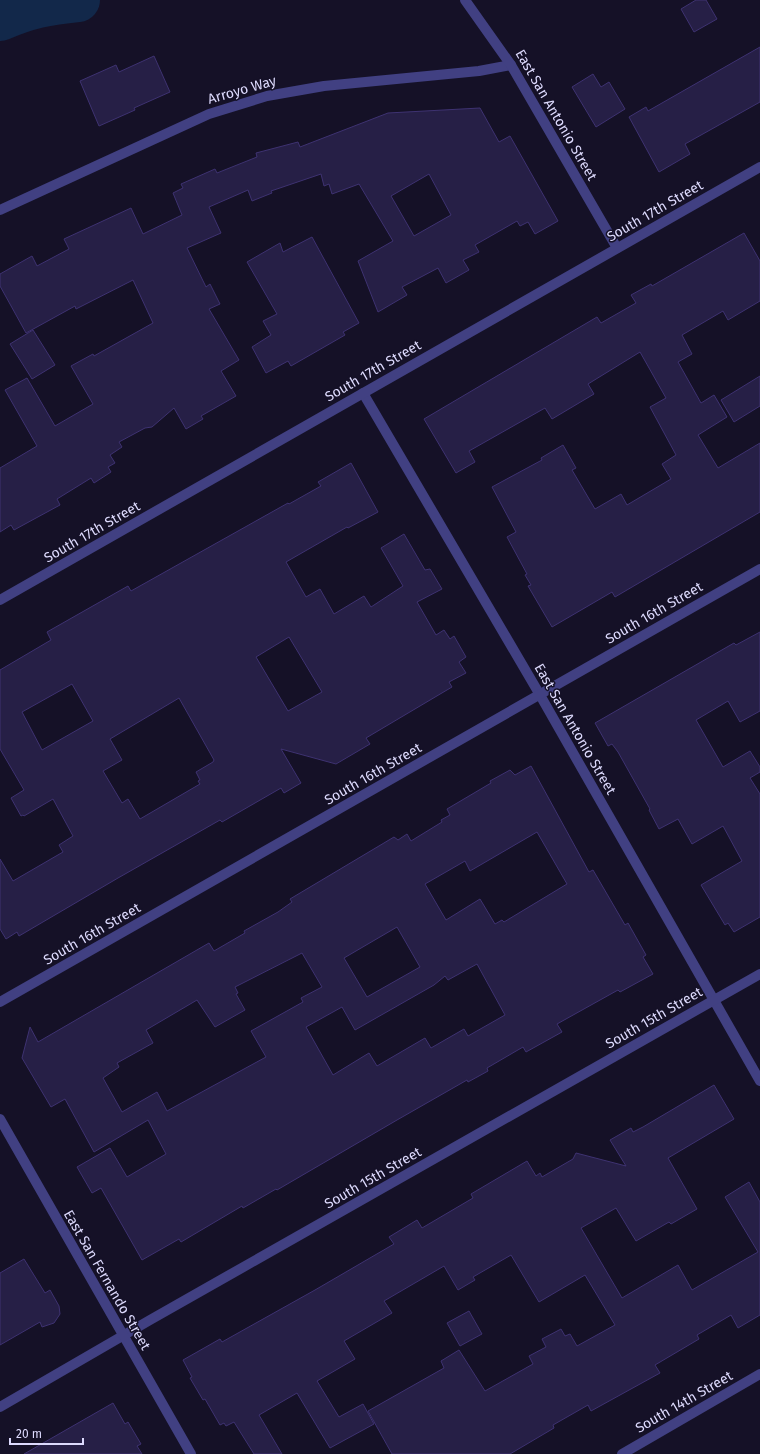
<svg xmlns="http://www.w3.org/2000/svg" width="760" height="1454" viewBox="0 0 760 1454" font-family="'Fira Sans',sans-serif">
<rect width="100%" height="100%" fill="#151127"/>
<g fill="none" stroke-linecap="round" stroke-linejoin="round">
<path stroke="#12284a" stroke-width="44" d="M0,19c28,-12 47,-16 78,-19"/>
</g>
<g fill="#261f46" stroke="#3e3271" fill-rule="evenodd">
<path d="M696,0h10l11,19 -23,13 -13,-23z"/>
<path d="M760,47v55l-75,42 5,10 -31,18 -30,-55 17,-10 2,4z"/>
<path d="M154,56l16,36 -36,16 1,2 -36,16 -19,-45 36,-16 3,7z"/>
<path d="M593,74l8,13 8,-5 16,27 -29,18 -24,-40z"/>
<path d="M480,108l19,34 11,-6 48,85 -23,13 -7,-12 -8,4 -3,-5 -42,24 4,7 -16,8 6,10 -23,13 -8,-15 -36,19 5,8 -29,17 -20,-51 35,-20 -34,-57 -27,10 -3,-10 -5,2 -3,-12 -50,17 1,2 -20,8 -4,-11 -39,17 12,26 -34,15 19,39 4,-3 10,20 -11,5 30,51 -18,11 15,25 -35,20 2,3 -17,10 -12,-21 -22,19 -7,1 -26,14 3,5 -12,8 5,8 -7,4 3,5 -17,11 -3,-5 -34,21 3,6 -24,13 -22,12 -3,-5 -11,7v-64l37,-22 -32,-56 22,-12 28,48 38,-22 -22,-38 22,-12 1,2 59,-33 -20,-43 -57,29 -1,-3 -49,27 -26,-47v-12l32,-18 5,10 32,-17 -5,-10 67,-31 12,26 39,-19 -9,-22 10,-5 -2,-4 34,-15 2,4 40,-16 -1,-4 42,-11 2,5 88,-34zM429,174l22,41 -37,21 -23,-40z"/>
<path d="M744,233l16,28v40l-32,19 -5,-9 -41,24 10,19 -14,8 23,41 13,-8 13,22 -29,18 20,33 42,-25v69l-145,85 -3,-5 -60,35 -24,-41 3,-1 -6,-10 2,-1 -20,-37 9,-5 -24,-45 50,-27 -1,-2 22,-13 13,23 -4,2 23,39 26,-15 6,11 44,-26 -9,-15 14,-9 -26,-48 16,-9 -26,-46 -52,32 6,10 -42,25 -7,-11 -76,43 6,11 -19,11 -32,-54 173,-102 4,6 35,-20 -5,-8 20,-11 1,2z"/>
<path d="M312,237l47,86 -16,9 2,3 -54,31 -3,-5 -22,12 -14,-26 19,-12 -8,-14 14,-7 -30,-52 33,-19 3,9z"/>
<path d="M33,330l22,35 -23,14 -22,-35z"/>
<path d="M760,376v30l-26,16 -13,-22z"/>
<path d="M351,463l27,49 -30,16 -1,-1 -61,35 20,35 14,-8 14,25 30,-18 7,11 32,-21 -22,-38 23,-14 21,36 5,-1 12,20 -25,13 19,33 8,-5 6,9 4,-3 12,21 -7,5 7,11 -17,9 3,5 -86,51 4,6 -34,20 -55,-15 20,34 -17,10 -3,-5 -59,34 -2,-2 -102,58 -99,58 -2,-4 -11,7 -6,-10v-70l13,22 50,-29 -4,-7 14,-9 -20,-37 -29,17 -1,-1 -2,1 -10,-18 13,-8 -24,-41v-79l51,-30 -4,-8 81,-46 3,5 157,-88 1,1 32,-18 -3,-4zM289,637l33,55 -34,19 -32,-54zM72,684l21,37 -51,29 -20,-38zM179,698l35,62 -1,2 -17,10 4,8 -2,1 2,3 -60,35 -12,-20 -6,4 -19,-32 19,-11 -12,-21z"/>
<path d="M760,632v79l-20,11 -12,-21 -32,19 27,47 27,-16 10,16v5l-10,6 10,16v123l-26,15 -6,-9 -3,2 -24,-40 41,-24 -19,-35 -31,18 -14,-25 -19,10 -10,-19 1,-1 -32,-57 -6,-8 -4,2 -13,-23 139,-80 2,2z"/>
<path d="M531,766l58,106 4,-2 32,55 3,-2 18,32 -3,2 10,17 -33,18 -2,-2 -61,34 5,8 -36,20 -3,-5 -36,21 1,3 -20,11 -1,-2 -70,40 -120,70 -1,-1 -33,19 -1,-2 -61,36 -2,-3 -37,21 -41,-72 -9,5 -15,-26 33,-19 17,29 39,-23 -18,-34 -54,32 -29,-53 -14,8 -29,-49 8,-31 8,15 171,-99 5,8 31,-18 -1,-2 34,-19 14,-10 -2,-3 104,-62 4,3 9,-6 4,7 31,-19 -1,-2 9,-5 -3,-6 44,-26 -1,-2 20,-11 5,5zM537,832l30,52 -63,38 -2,-2 -7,4 -15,-25 -34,21 -21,-36 40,-23 5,10zM397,927l23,40 -53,30 -23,-39zM302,953l20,34 -21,11 2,4 -52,29 15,26 -99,54 -10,-19 -35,20 -19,-34 16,-11 -2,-4 36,-20 -7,-13 51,-30 18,27 30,-17 -9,-16 2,-1 -3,-6zM477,964l28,51 -37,21 -4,-7 -33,19 -6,-10 -48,28 -8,-13 -36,22 -27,-48 36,-20 13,23 79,-45 11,-9 3,4z"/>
<path d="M714,1085l20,34 -66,39 29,51 -26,15 -2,-2 -33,19 -20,-33 -35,20 41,70 56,-33 14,25 66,-38 -33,-55 24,-15 11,20v113l-22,13 -7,-13 -34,20 2,4 -44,26 5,8 -69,38 -3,-6 -35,20 1,3 -44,26h-118l-24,-43 76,-43 -3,-7 18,-11 26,41 48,-27 -4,-8 17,-9 -4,-8 19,-10 4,7 5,-2 7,12 38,-21 -30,-50 -46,27 -28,-47 -38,22 2,3 -17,10 -14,-24 -60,35 8,12 -48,28 11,18 -38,22 22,36 24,-13 11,20 -44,24 -33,-55 -38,22 23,39h-28l-20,-32 -8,4 -2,-3 -4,2 -15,-26 -2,1 -13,-22 2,-1 -9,-17 37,-21 2,3 93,-52 79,-46 -5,-7 28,-17 5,8 51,-30 -2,-4 56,-33 9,15 4,-3 2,4 31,-18 3,-6 50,13 -16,-26 21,-12 2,4 10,-5z"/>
<path d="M24,1259l21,34 5,-3 9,16 1,8 -6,9 -12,4 -2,-5 -40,23v-72z"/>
<path d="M469,1311l13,23 -22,12 -13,-23z"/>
<path d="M113,1403l12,21 3,-2 13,22 -4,2 5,8h-118z"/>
</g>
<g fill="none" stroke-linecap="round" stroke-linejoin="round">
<g stroke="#414082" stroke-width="10">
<path d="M0,210l209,-96 58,-18 57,-10 155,-15 32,-6"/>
<path d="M363,393l177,302 220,386"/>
<path d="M0,1002l760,-433"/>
<path d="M0,1407l150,-87 610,-346"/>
<path d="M622,1454l138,-80"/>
</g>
<g stroke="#414082" stroke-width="10">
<path d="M465,0l46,65 106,183"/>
<path d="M0,600l760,-433"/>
<path d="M0,1119l191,335"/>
</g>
</g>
<g text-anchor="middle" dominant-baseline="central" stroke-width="3" stroke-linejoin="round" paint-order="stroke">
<g font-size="14" fill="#dddafd" stroke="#151127">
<text transform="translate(242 90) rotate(-16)">Arroyo Way</text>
<text transform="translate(556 115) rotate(60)">East San Antonio Street</text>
<text transform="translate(655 211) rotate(-30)">South 17th Street</text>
<text transform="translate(373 371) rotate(-30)">South 17th Street</text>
<text transform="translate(92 532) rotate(-30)">South 17th Street</text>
<text transform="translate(654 613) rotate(-30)">South 16th Street</text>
<text transform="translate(575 729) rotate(60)">East San Antonio Street</text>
<text transform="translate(373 774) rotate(-30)">South 16th Street</text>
<text transform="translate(92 934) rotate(-30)">South 16th Street</text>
<text transform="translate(654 1018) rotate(-30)">South 15th Street</text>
<text transform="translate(373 1178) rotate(-30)">South 15th Street</text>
<text transform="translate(107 1280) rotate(60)">East San Fernando Street</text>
<text transform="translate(684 1402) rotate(-30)">South 14th Street</text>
</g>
</g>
<path d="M10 1438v6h73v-6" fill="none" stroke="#dddafd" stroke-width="2"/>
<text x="16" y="1438" font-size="12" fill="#dddafd" stroke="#151127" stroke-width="3" paint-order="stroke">20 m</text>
</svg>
